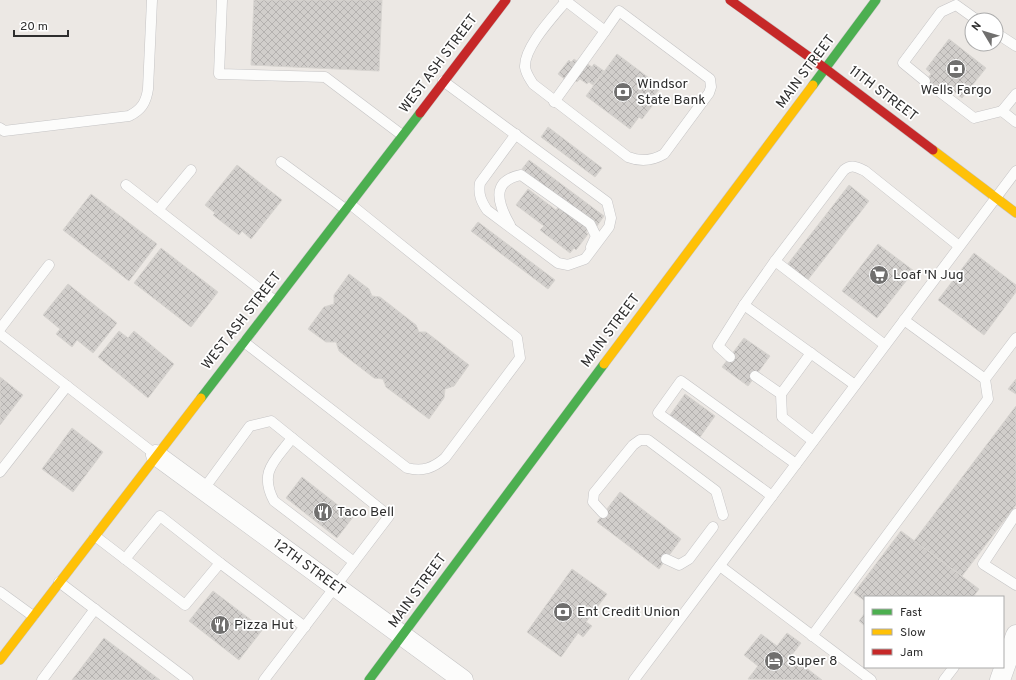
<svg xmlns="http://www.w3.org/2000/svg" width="1016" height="680" viewBox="0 0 1016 680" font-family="Overpass,sans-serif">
<defs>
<pattern id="building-cross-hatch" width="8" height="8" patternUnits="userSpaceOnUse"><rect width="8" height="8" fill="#d1cecb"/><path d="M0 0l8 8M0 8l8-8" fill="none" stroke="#b4b1af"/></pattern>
</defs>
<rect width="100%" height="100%" fill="#ece8e4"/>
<g fill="url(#building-cross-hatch)" stroke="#d7d4d0">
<path d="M254,0h128l-3,71 -128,-6z"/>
<path d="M949,39l37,29 -24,30 -16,-13 -9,11 -15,-11 9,-11 -5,-5z"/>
<path d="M617,54l44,33 -9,11 4,3 -14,18 -3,-2 -9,12 -44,-33z"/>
<path d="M574,59l7,5 2,-3 9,6 2,-3 10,7 -11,14 -4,-3 -2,2 -7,-5 -3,3 -7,-5 -3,4 -9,-7 11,-14 2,2z"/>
<path d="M548,127l54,41 -7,9 -54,-40z"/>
<path d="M529,160l75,56 -7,10 -75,-57z"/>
<path d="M237,165l45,35 -31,39 -9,-8 -3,4 -26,-20 2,-2 -10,-8z"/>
<path d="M849,185l20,16 -62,80 -20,-16z"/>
<path d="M528,189l28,21 3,-4 29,22 -2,4 2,2 -12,16 -2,-2 -4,5 -30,-23 4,-4 -28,-21z"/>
<path d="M91,194l66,50 -28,37 -66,-51z"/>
<path d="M478,222l77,58 -7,9 -77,-58z"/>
<path d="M878,244l36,27 -37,47 -35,-27z"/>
<path d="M161,248l57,44 -27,35 -57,-44z"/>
<path d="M974,253l42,32v7l-32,43 -46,-35z"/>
<path d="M349,274l20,15 3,7 8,1 36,28 3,7h7l43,33 -15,21 -9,3 -1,9 -15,21 -43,-32 -3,-8 -9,-1 -35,-27 -3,-9h-10l-18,-13 16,-22 10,-3v-9z"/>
<path d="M68,284l49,39 -24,30 -16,-13 -5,7 -16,-13 4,-5 -17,-14z"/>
<path d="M119,331l9,7 6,-7 40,33 -26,34 -50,-41z"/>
<path d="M744,338l26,18 -22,30 -26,-19z"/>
<path d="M0,377l23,18 -23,30z"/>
<path d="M1016,379v15l-8,-5z"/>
<path d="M685,394l30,22 -15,21 -30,-22z"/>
<path d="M1016,406v99l-54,71 -48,-35z"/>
<path d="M72,428l31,24 -30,40 -31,-23z"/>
<path d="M302,477l51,40 -16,21 -51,-40z"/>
<path d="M620,492l61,47 -22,30 -62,-47z"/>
<path d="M901,531l78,58 -6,8h-108v4l-11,-8z"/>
<path d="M572,569l35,25 -21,28 6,4 -9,11 -5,-4 -17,24 -34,-25z"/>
<path d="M213,591l50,38 -24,31 -50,-39z"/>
<path d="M865,613v13l-6,-5z"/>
<path d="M787,633l14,10 -10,13 31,24 -74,-1 10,-13 -14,-11 17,-21 16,12z"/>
<path d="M104,638l56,42h-88z"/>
</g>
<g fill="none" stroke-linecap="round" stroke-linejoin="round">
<g stroke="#c5c4c5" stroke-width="11">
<g id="lane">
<path d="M222,0l-3,74 106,3 77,58"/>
<path d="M564,0l2,1 39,30 14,-20 91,68 1,8 -2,6 -45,61c-12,7 -23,8 -36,3l-95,-73c-3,-5 -7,-10 -8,-17 -1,-20 28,-50 41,-66"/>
<path d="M996,33l20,13"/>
<path d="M443,81l164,121 4,16 -2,9 -24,32 -17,6 -10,-2 -71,-53c-6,-9 -9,-16 -7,-27l36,-49"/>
<path d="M925,81l-22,-18 38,-51 15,-7 21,15"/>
<path d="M940,92l34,26 28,-7"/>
<path d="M1016,94l-14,17 14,11"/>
<path d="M554,102l51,-71"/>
<path d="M0,128l4,3 125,-15c12,-6 17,-13 19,-27l4,-89"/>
<path d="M281,162l64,47"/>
<path d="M126,185l149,116"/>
<path d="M158,210l33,-40"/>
<path d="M510,225c-12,-21 -20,-44 11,-50l69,49 6,12 -5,11"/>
<path d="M775,261l-31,44 111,80"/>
<path d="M904,320l81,59"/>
<path d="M0,329l49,-64"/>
<path d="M0,334l67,52"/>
<path d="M244,342l163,126c16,4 26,0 38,-10l75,-100 -3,-20 -167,-134"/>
<path d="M885,345l-110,-84 69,-91c8,-6 13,-3 21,1l94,75"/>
<path d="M811,353l-30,41 1,23 31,24"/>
<path d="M730,357l-12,-11 26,-41"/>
<path d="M755,376l26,18"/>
<path d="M292,438c-16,22 -34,33 -18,63l80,61"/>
<path d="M0,472l67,-86 89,69"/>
<path d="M203,490l47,-64 21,-5 118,95 -125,164"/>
<path d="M772,496l-114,-83 23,-32 115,83"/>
<path d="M603,513l-10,-11 1,-9 39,-48 7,-5h8l68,51 7,24"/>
<path d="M1016,514l-33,50 33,21"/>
<path d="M95,536l90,69 35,-42 85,64"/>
<path d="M125,559l35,-43 60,47"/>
<path d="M666,559l13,6 10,-6 24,-32"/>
<path d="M720,566l151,114"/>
<path d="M59,582l129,98"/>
<path d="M0,592l33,24"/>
<path d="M812,636l176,-237 -3,-20 31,-41"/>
<path d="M42,680l53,-71"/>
<path d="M634,680l382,-509"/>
<path d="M944,680l10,-13"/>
</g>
</g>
<g stroke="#c5c4c5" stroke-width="21">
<g id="street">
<path d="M156,455l307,225"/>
<path d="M1000,680l16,-45"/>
</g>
</g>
<g stroke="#c5c4c5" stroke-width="10">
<g id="fast">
<path d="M813,85l63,-85"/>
<path d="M201,398l219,-285"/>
<path d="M369,680l235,-316"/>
</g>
</g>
<g stroke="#c5c4c5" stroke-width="10">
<g id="slow">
<path d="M933,150l83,63"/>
<path d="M604,364l209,-279"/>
<path d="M0,660l201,-262"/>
</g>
</g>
<g stroke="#c5c4c5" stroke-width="10">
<g id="jam">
<path d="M730,0l96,69 107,81"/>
<path d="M420,113l86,-113"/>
</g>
</g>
<use href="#lane" stroke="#fcfcfb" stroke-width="10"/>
<use href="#street" stroke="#fcfcfb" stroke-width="20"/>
<use href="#fast" stroke="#4caf50" stroke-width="9"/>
<use href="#slow" stroke="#ffc107" stroke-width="9"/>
<use href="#jam" stroke="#c62828" stroke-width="9"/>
</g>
<defs>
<g id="bank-disc" transform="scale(1)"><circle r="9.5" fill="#706f6e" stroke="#fff"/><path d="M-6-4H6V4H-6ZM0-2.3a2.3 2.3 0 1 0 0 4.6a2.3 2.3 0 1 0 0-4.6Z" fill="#fff"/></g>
<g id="supermarket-disc" transform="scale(1)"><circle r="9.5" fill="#706f6e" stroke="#fff"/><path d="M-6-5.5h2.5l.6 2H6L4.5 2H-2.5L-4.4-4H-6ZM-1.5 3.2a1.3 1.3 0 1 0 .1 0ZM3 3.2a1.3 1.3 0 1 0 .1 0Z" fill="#fff"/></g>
<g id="restaurant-disc" transform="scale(1)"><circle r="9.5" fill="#706f6e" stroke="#fff"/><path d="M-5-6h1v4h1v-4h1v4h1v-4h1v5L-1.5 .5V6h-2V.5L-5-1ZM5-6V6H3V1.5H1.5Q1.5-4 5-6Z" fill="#fff"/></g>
<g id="hotel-disc" transform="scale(1)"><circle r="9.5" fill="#706f6e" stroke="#fff"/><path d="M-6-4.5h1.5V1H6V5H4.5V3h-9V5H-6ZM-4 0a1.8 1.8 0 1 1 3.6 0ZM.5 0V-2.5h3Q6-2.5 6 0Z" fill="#fff"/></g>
</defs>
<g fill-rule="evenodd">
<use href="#bank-disc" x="956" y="69"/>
<use href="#bank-disc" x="623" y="92"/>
<use href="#supermarket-disc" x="879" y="275"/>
<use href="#restaurant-disc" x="323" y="512"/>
<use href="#bank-disc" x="563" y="612"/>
<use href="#restaurant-disc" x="220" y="625"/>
<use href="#hotel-disc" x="774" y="661"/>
</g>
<g text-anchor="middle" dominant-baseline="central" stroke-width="3.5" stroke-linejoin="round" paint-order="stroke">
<g font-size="14" fill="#2e2e2e" stroke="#fff">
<text transform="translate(439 64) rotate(-53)">WEST ASH STREET</text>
<text transform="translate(806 72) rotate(-53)">MAIN STREET</text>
<text transform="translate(883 94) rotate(37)">11TH STREET</text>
<text transform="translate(242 321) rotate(-52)">WEST ASH STREET</text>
<text transform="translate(611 331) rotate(-53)">MAIN STREET</text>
<text transform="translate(309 568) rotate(36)">12TH STREET</text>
<text transform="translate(418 591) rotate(-54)">MAIN STREET</text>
</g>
<g font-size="14" fill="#2e2e2e" stroke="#fff" text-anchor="start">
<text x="637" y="84">Windsor<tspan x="637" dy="16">State Bank</tspan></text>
<text x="956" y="90" text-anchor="middle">Wells Fargo</text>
<text x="893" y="275">Loaf 'N Jug</text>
<text x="337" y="512">Taco Bell</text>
<text x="577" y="612">Ent Credit Union</text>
<text x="234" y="625">Pizza Hut</text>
<text x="788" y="661">Super 8</text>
</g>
</g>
<rect x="864" y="596" width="140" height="72" fill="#ffffff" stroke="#ababab"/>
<rect x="872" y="609" width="20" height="6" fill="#4caf50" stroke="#ababab"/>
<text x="900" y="616" font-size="12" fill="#2e2e2e">Fast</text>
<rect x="872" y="629" width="20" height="6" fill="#ffc107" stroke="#ababab"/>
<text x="900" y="636" font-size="12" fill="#2e2e2e">Slow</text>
<rect x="872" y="649" width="20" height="6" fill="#c62828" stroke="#ababab"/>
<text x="900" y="656" font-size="12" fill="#2e2e2e">Jam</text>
<g transform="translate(984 32) rotate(308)"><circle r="19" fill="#ffffff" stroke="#ababab"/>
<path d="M0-3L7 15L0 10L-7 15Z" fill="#706f6e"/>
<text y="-6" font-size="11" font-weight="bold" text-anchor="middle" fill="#2e2e2e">N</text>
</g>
<path d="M14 30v6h54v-6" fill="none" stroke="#2e2e2e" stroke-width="2"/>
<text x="20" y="30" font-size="12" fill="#2e2e2e" stroke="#ffffff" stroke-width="3" paint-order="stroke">20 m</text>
</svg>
